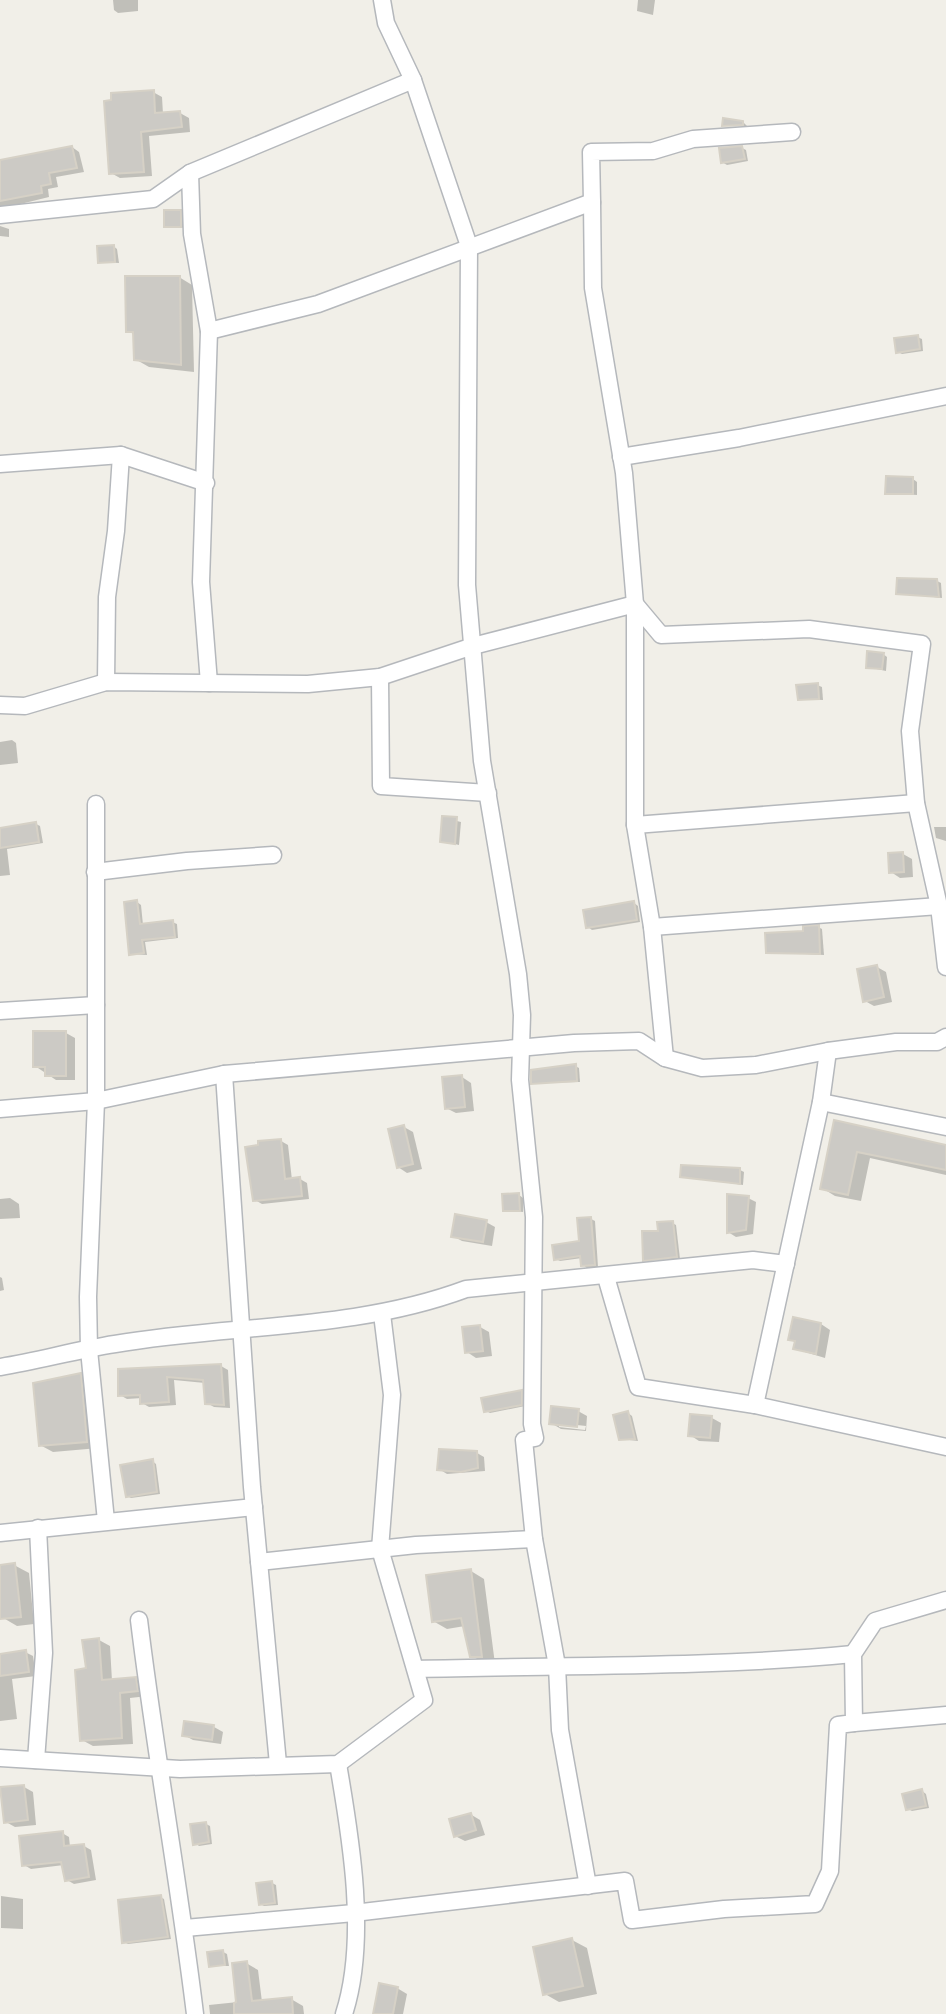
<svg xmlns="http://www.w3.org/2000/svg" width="946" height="2014" viewBox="0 0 946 2014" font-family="'Open Sans',sans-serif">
<rect width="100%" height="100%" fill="#f1efe8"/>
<g fill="#0003" fill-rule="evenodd">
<path d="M113,0h25v11l-20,2 -4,-3z"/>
<path d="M638,0h17l-2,15 -16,-4z"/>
<path d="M153,92l9,5 1,17 17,-1 9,5 1,14 -41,4 3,40 -32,2 -9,-5z"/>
<path d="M743,122l4,4h-24z"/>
<path d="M72,147l7,5 5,20 -28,5 2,10 -10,2 1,8 -49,12v-48z"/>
<path d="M742,148l4,2 2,11 -21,4 -5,-3z"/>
<path d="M180,211l4,3 1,14 -20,-2z"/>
<path d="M0,226l9,3v8l-9,-1z"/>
<path d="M113,246l4,3 2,14 -19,-1z"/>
<path d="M179,277l13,8 2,87 -45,-5 -14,-8v-24l-7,-4z"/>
<path d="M917,337l5,2 1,12 -21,3 -4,-2z"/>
<path d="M913,479l4,3v13l-30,-2z"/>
<path d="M937,581l4,2 1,15 -44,-5z"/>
<path d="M883,654l4,3 -1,14 -19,-4z"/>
<path d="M817,685l5,2 1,13 -24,-1z"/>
<path d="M12,740l4,3 2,20 -18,2v-23z"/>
<path d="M444,818l17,4 -2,23 -17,-4z"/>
<path d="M36,824l4,2 3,17 -36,6 3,26 -10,1v-46z"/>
<path d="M934,827h12v14l-10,-3z"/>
<path d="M903,854l9,5 1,18 -13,1 -9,-6z"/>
<path d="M137,902l4,3 2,20 29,-3 5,2 1,14 -33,4 2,13 -17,-1z"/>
<path d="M634,903l4,3 2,16 -48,8 -4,-3z"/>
<path d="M818,927l4,2 2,26 -56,-3z"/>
<path d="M877,967l9,5 6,30 -18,4 -9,-5z"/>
<path d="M66,1033l9,5v42h-19l-21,-14z"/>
<path d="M575,1066l4,2 1,14 -47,1z"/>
<path d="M462,1077l9,6 3,28 -18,2 -10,-5z"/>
<path d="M836,1122l110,26v27l-76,-17 -9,43 -26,-5 -13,-8z"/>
<path d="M404,1127l9,5 9,37 -15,4 -9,-6z"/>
<path d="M281,1141l7,4 4,35 8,-1 7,4 2,16 -47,5 -7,-4z"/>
<path d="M740,1170l4,2 -1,13 -61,-9z"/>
<path d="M519,1195l4,3v14l-19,-2z"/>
<path d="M729,1196l19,2 8,4 -3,32 -17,3 -8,-5z"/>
<path d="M10,1198l9,6 1,14 -20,1v-20z"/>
<path d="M591,1219l4,2 3,46 -11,1 -4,-3 -1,-7 -22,3 -4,-2 24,-17z"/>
<path d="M486,1222l9,5 -3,19 -30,-5 -9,-5z"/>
<path d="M672,1223l4,2 4,34 -36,1 16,-27z"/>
<path d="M0,1277l2,1 2,12 -4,1z"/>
<path d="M821,1324l9,6 -5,28 -30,-9 1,-6 -6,-4z"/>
<path d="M480,1327l9,5 3,24 -16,2 -9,-6z"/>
<path d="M221,1366l7,4 2,38 -16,-1 -7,-4 -2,-20 -31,-3 2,25 -27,2 -7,-4v-5l-15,1 -7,-4 -1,-24z"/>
<path d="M80,1375l13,7 6,66 -46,4 -13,-7z"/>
<path d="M522,1392l3,2v12l-35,7 -4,-2z"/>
<path d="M578,1411l9,5 -1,15 -25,-2 -10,-6zM559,1423l27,3 -1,4 -26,-3z"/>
<path d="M628,1413l4,3 6,25 -17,-2z"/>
<path d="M712,1418l9,5 -2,19 -20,-1 -9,-6z"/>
<path d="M477,1453l7,4 1,14 -38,3 -8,-5z"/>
<path d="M152,1461l4,3 4,30 -29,4 -4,-2z"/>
<path d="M14,1565l15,8 5,51 -17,2 -17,-10v-50z"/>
<path d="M471,1571l13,8 11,85h-9l-14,-8 -7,-30 -18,3 -14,-8z"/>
<path d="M99,1640l11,6 2,35 23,-3 11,7 2,11 -18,2 3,46 -40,2 -11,-6 6,-71z"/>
<path d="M25,1652l8,4 3,20 -24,3 5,40 -17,2v-65z"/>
<path d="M185,1723l29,4 9,5 -2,12 -28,-4 -9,-5z"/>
<path d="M24,1787l9,5 3,33 -21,2 -9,-5z"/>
<path d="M922,1791l4,3 3,14 -17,3 -4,-2z"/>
<path d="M470,1814l10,6 5,15 -20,6 -10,-5z"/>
<path d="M206,1824l4,2 2,18 -13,2 -4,-3z"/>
<path d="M62,1833l7,4 1,10 14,-1 7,4 5,30 -22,4 -7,-4 -3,-15 -33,4 -7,-4z"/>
<path d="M272,1883l4,2 2,20 -14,1 -4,-2z"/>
<path d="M1,1896l22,3v30l-22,-1z"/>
<path d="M160,1897l4,2 7,40 -43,5 -4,-2z"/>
<path d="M572,1940l15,8 10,46 -38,8 -14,-8z"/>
<path d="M223,1952l4,2 2,12h-19z"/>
<path d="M246,1963l12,7 4,32 29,-3 12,7 1,8h-94l-1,-9 29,-3z"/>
<path d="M397,1988l10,6 -4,20h-28z"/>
</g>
<g fill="#cccac5" stroke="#d6d1c6" stroke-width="2">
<path d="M154,90l1,23 25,-2 2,16 -41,5 3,40 -35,2 -5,-73 7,-1v-7z"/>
<path d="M723,118l20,3v4l-21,1z"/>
<path d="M72,146l5,22 -28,5 2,11 -10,2 1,7 -42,8v-41z"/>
<path d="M742,146l3,13 -24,4 -2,-15z"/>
<rect x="164" y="210" width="17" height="17"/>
<path d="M114,245l1,17 -17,1 -1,-17z"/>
<path d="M125,276h55l1,89 -47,-5 -1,-28h-7z"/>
<path d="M918,335l2,14 -24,4 -2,-15z"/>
<path d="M886,476l27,1v17h-28z"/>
<path d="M897,578l40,1 2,18 -43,-3z"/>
<path d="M867,651l17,2 -2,16 -16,-1z"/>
<path d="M818,683l1,16 -21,1 -2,-15z"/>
<path d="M442,816l15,1 -2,27 -15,-2z"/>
<path d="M36,822l3,20 -39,6v-20z"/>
<path d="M903,852l1,20 -15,1 -1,-20z"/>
<path d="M137,900l3,24 33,-4 2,17 -33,3 2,13 -15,2 -5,-53z"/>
<path d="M634,901l3,19 -51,8 -3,-18z"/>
<path d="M819,925l1,29 -54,-1 -1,-20 38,-2v-5z"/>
<path d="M877,965l7,32 -21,5 -6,-33z"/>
<path d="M33,1031h33v45h-21v-9h-12z"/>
<path d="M576,1064l1,17 -46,3v-14z"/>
<path d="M462,1075l3,32 -20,2 -3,-32z"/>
<path d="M834,1120l112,25v25l-89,-18 -9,43 -28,-6z"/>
<path d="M404,1125l9,39 -16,4 -9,-39z"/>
<path d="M281,1139l4,40 15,-2 2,19 -49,5 -8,-54 13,-2v-4z"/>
<path d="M681,1165l59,3v16l-60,-7z"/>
<path d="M519,1193l1,18h-17l-1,-17z"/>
<path d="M727,1194l22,2 -3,34 -19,3z"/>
<path d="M455,1214l32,6 -4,22 -32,-5z"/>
<path d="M591,1217l4,48 -14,1 -1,-10 -26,4 -2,-15 27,-4 -2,-23z"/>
<path d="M673,1221l4,36 -34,4 -1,-30h16l-1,-9z"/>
<path d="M793,1317l28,6 -5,31 -23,-5 2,-8 -7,-1z"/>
<path d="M480,1325l3,26 -18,2 -3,-26z"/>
<path d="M221,1364l3,41 -19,-1 -2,-24 -36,-3 2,25 -29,2v-9l-22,1v-27z"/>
<path d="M81,1373l6,69 -48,4 -6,-63z"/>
<path d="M522,1390v15l-38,7 -3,-14z"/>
<path d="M551,1406l28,3 -2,18 -28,-3z"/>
<path d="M628,1411l7,28 -16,1 -6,-25z"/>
<path d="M690,1414l22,2 -2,22 -22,-2z"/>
<path d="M439,1449l38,2 1,17 -17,4 -24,-2z"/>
<path d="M153,1459l4,33 -31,5 -6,-32z"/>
<path d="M15,1563l6,54 -21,2v-54z"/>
<path d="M471,1569l11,88h-12l-9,-39 -29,4 -6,-47z"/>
<path d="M99,1638l3,42 34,-3 2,14 -18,2 2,45 -42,3 -5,-71 11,-2 -4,-28z"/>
<path d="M26,1650l3,22 -29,4v-22z"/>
<path d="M184,1721l30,4 -2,15 -30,-4z"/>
<path d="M24,1785l4,35 -24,3 -4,-36z"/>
<path d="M922,1789l4,17 -20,4 -4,-16z"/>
<path d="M471,1813l5,17 -22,7 -5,-18z"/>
<path d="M206,1822l3,20 -16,3 -3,-21z"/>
<path d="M63,1831l1,15 20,-2 5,33 -24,4 -4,-19 -39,4 -3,-30z"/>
<path d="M272,1881l3,22 -16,2 -3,-22z"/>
<path d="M161,1895l7,42 -46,6 -4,-43z"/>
<path d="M572,1938l11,48 -40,9 -10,-48z"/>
<path d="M223,1950l2,15 -16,2 -2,-15z"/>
<path d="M247,1961l5,40 40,-4 1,17h-59v-11l2,-1 -4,-39z"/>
<path d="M379,1983l19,4 -5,27h-20z"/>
</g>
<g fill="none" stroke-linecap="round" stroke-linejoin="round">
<g stroke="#b5b8bc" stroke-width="19">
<g id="street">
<path d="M382,0l4,23 27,57 56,166 -2,339 15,176 36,213 4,41 -2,65 14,137 -2,207 3,14 -11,2 10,99 23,127 3,64 28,156"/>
<path d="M190,173l2,61 17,97 -8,251 8,101"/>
<path d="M592,202l1,86 31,185 11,131v221l17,102 13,131"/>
<path d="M0,215l153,-16 37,-26 223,-93"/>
<path d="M209,331l109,-27 274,-102 -1,-50 62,-1 40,-12 99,-7"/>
<path d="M621,457l118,-19 207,-42"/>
<path d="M0,464l121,-9 85,28"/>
<path d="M380,677l1,109 107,7"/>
<path d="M106,682l1,-85 9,-66 5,-76"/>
<path d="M0,705l25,1 81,-24 202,2 72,-7 93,-31 162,-42 26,31 148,-6 113,15 -12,87 6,72 23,103 7,61"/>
<path d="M96,804v297l-8,196 1,53 17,171"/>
<path d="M635,825l281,-22"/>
<path d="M95,872l92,-11 86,-6"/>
<path d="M652,927l287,-21"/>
<path d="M0,1011l96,-6"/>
<path d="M224,1074l28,413 26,277"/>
<path d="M821,1102l125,25"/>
<path d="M0,1109l96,-8 128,-27 350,-31 65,-2 26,17 37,10 54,-3 72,-14 68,-9h41l9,-5"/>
<path d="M606,1277l32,110 117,18 191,42"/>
<path d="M0,1367c38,-6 76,-17 115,-23 116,-20 238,-13 351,-55l287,-29 33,4"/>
<path d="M755,1405l66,-303 7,-51"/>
<path d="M0,1533l254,-26"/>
<path d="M259,1562l157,-17 118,-6"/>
<path d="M139,1620c16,132 40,262 56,394"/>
<path d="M416,1669c146,-4 292,-1 437,-15"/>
<path d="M854,1723l92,-8"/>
<path d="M0,1758l180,11 158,-5 86,-64 -44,-151 12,-154 -10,-81"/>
<path d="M36,1760l8,-107 -6,-125"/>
<path d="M338,1764c13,75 30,176 6,250"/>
<path d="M185,1928l169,-15 271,-32 7,39 92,-11 91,-5 15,-33 8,-146 16,-2 -1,-69 22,-33 71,-21"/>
</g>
</g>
<use href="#street" stroke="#fff" stroke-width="16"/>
</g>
</svg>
